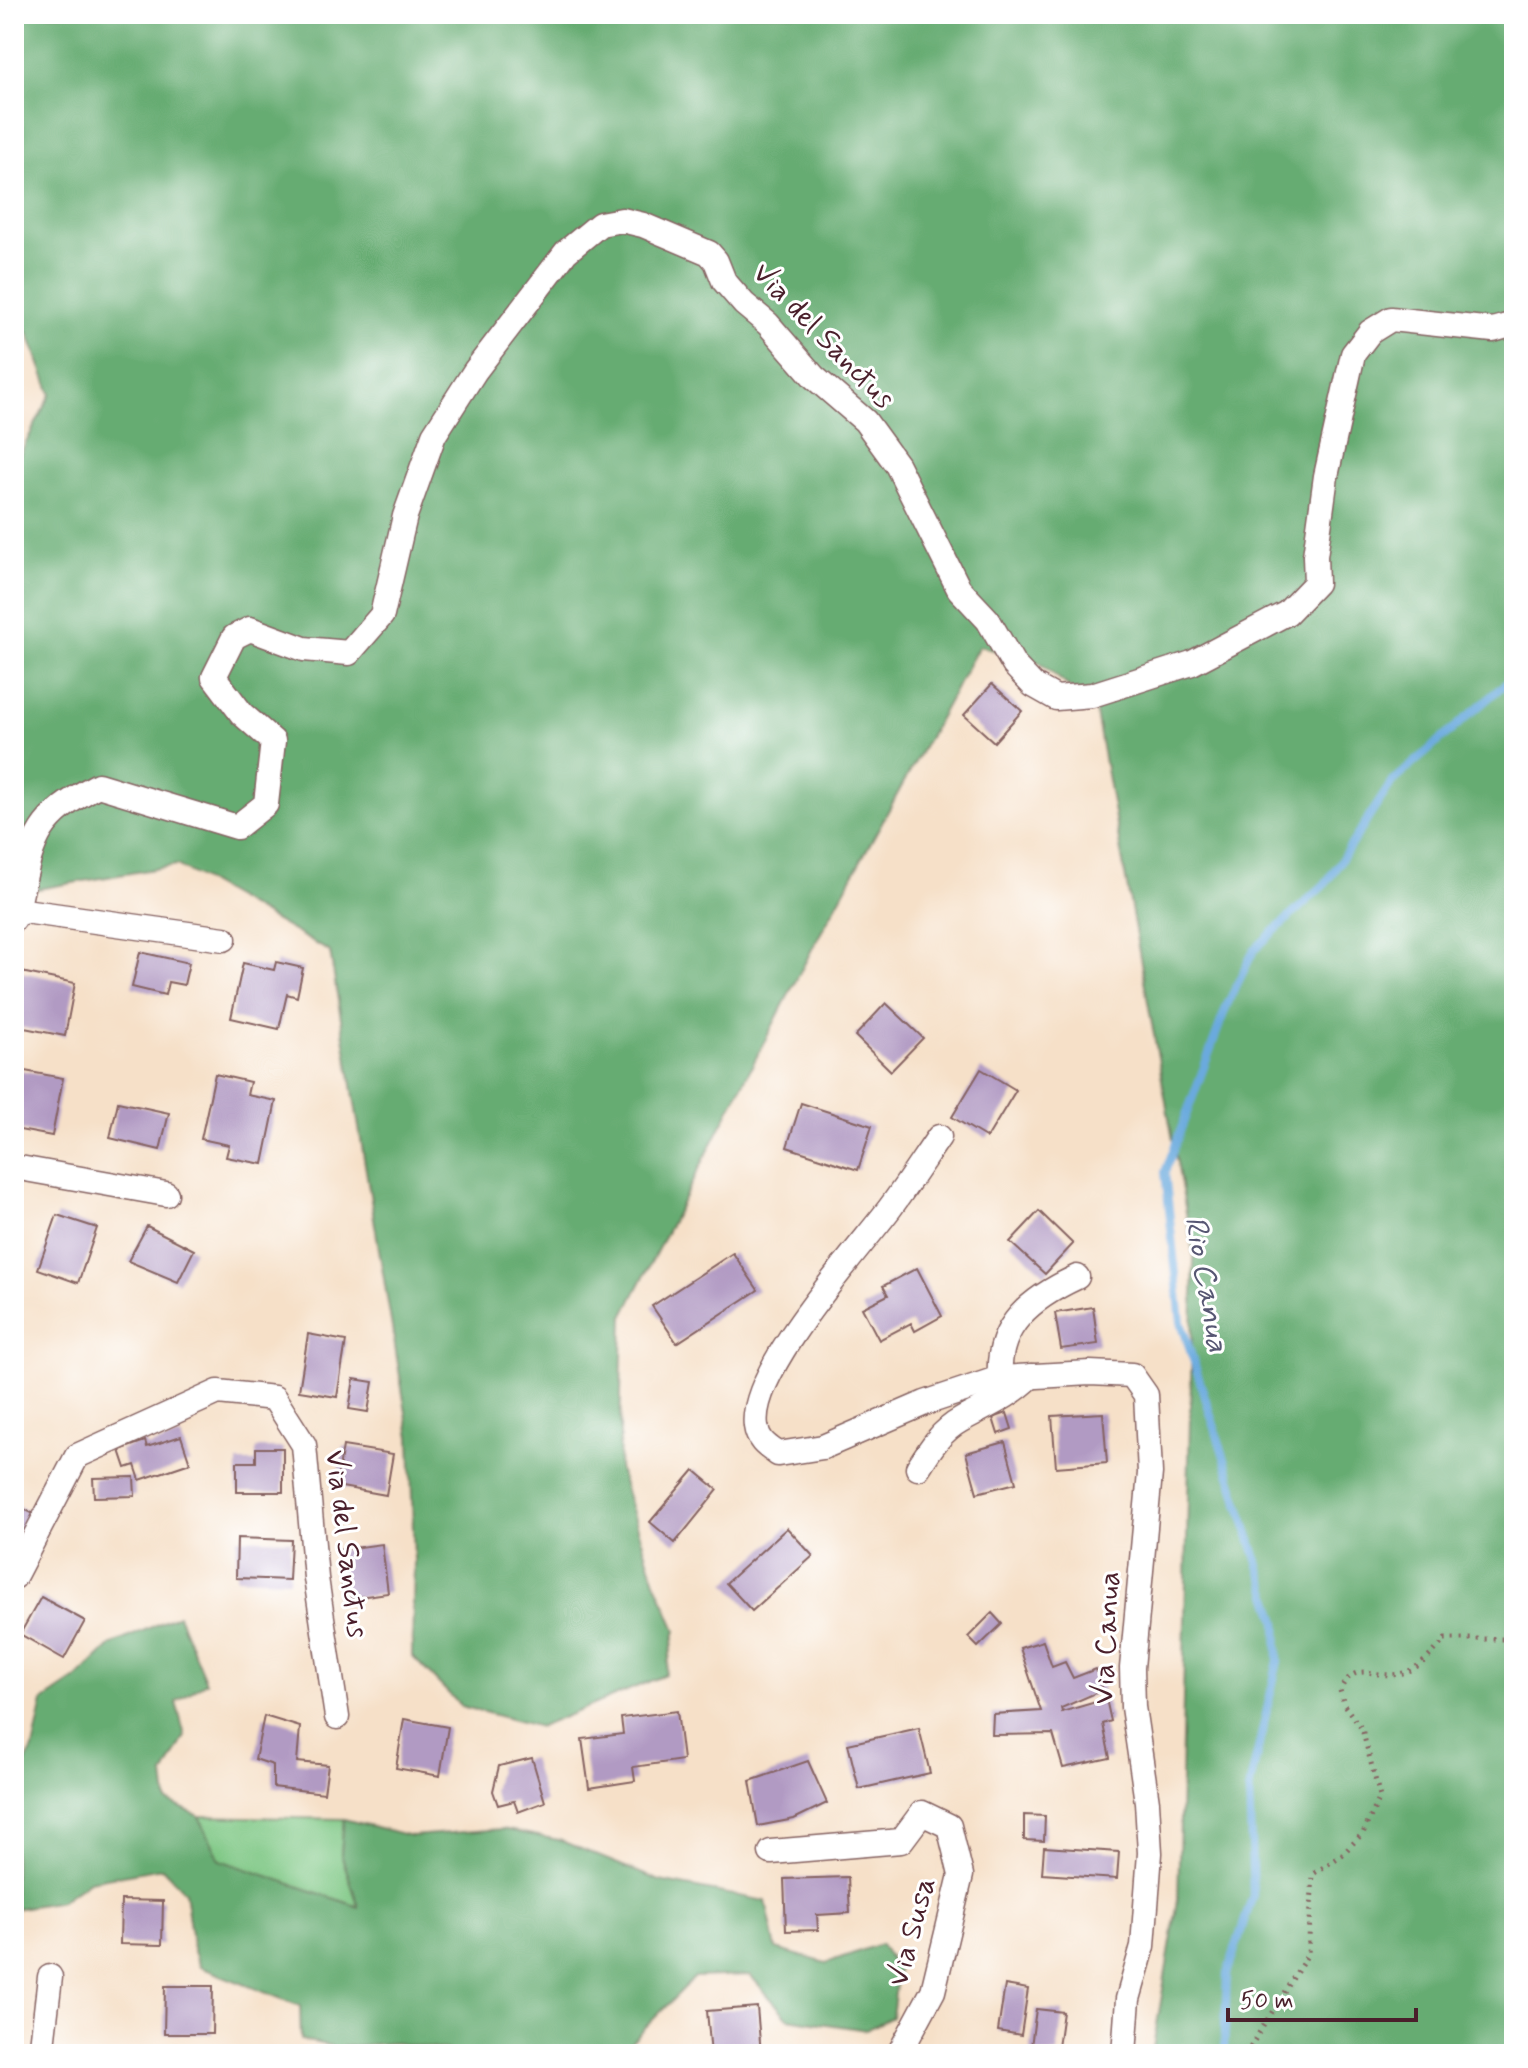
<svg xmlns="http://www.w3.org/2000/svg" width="1528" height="2068" viewBox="0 0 1528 2068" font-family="Mynerve,sans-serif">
<rect width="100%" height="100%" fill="#fff"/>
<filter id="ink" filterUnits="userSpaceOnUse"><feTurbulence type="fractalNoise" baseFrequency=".0125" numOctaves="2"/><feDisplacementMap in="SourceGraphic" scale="16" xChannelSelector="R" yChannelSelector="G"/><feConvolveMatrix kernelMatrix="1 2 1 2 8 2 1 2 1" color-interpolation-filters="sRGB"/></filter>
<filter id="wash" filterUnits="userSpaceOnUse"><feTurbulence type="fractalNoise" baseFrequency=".006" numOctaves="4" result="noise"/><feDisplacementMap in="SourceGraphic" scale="32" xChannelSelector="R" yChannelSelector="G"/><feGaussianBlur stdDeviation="1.8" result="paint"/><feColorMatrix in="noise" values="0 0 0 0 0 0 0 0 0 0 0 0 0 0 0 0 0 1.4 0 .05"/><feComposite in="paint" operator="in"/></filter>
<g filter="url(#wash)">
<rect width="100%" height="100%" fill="#f6e0c8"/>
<path fill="#7ec784" stroke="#647358" stroke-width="2" d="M199,1816l145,3 -3,35 19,53 -140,-46z"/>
<g fill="#66ac72" stroke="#58664e" stroke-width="2">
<path d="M14,14h1500v2040h-362l26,-154 16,-643 -99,-549 -55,-45 -61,-17 -167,303 -189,368 -4,152 36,112 21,49 -11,45 -125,52 -79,-21 -49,-50 2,-96 -4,-123 -80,-485 -153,-87 -163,28v-427l37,-72 -23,-62 -14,1z"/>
<path d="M178,1615l28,67 -30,20 9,34 -21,39 3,26 32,15 21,44 139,47 -18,-53 3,-35 67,17 91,-7 57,11 101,41 106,20 10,48 50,14 54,-19 18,25 -6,48 -26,13 -78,-12 -38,-43 -55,2 -76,77 -55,-6 -38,6h-58l-73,-11 -58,4 -36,-7 -1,-34 -100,-39 -7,-18 -8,-57 -23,-24 -73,13 -28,20 -47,8v-126l19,-34 10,-48 33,-22 35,-34z"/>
</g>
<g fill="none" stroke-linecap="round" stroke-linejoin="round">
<path stroke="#6baade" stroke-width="8" d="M1224,2054l3,-80 26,-79 -4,-106 29,-128 -1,-39 -96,-300 -16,-150 62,-167 27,-55 72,-67 66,-101 122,-106"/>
</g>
<g id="blocks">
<g fill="#b19ac3">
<path d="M992,684l30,27 -28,31 -30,-27z"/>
<path d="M140,952l49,11 -5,22 -16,-3 -3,13 -33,-8z"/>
<path d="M276,962l27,6 -6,29 -10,-3 -8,35 -48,-11 12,-55 31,7z"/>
<path d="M16,971l59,12 -10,53 -51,-10z"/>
<path d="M886,1003l37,35 -32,33 -36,-35z"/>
<path d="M14,1069l49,9 -11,58 -38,-7z"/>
<path d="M981,1069l35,21 -29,48 -35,-21z"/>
<path d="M215,1074l35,8 -3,13 29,6 -13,63 -37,-7 3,-12 -28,-6z"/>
<path d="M118,1102l51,11 -9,37 -50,-12z"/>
<path d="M801,1103l71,23 -14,44 -71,-23z"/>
<path d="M1039,1211l34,33 -28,30 -35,-32z"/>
<path d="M57,1215l40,13 -19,55 -40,-14z"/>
<path d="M147,1226l47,24 -16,32 -50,-21z"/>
<path d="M733,1253l25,37 -81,53 -25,-37z"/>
<path d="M917,1268l25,48 -27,15 -4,-8 -32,17 -17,-32 26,-13 -5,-9z"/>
<path d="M1093,1307l5,37 -37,5 -6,-36z"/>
<path d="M308,1334l38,7 -9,56 -38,-6z"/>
<path d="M354,1379l19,3 -5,30 -19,-3z"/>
<path d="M1007,1413l5,16 -14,5 -5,-16z"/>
<path d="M1103,1413l4,50 -51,4 -4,-51z"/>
<path d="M181,1436l9,27 -50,17 -5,-15 -9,3 -6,-18 25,-9 2,6z"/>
<path d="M1005,1442l11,41 -39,10 -11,-40z"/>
<path d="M343,1446l50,8 -7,41 -50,-9z"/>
<path d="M256,1448h27v44h-46v-30h19z"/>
<path d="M694,1470l24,20 -43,53 -25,-21z"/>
<path d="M134,1477l1,19 -41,1 -1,-19z"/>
<path d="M14,1504l20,10 -20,38z"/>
<path d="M787,1528l26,28 -61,55 -26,-28z"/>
<path d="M237,1538l54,2 -2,40 -53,-2z"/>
<path d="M382,1544l6,49 -44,6 -7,-49z"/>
<path d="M41,1597l44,24 -21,38 -44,-25z"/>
<path d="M992,1613l10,11 -24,23 -10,-10z"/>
<path d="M1043,1641l9,26 13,-5 8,16 23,-9 7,21 -42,18 1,4 44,-13 5,22 -8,3 7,34 -47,10 -10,-34 -61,1 1,-21 48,-3 -21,-63z"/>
<path d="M677,1711l6,49 -50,7 2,14 -46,7 -7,-49 41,-5 -2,-16z"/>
<path d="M264,1716l36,11 -3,35 31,3 -4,28 -51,-6v-22l-18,-6z"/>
<path d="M404,1719l44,8 -8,49 -44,-8z"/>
<path d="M919,1728l11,45 -71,16 -11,-45z"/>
<path d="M532,1758l13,44 -27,10 -4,-11 -16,4 -5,-14 6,-25z"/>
<path d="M808,1761l19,42 -33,16 -36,7 -8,-45z"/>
<path d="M1024,1815l21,1 -1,25 -20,-1z"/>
<path d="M1044,1847l75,5 -2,27 -75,-5z"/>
<path d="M848,1877l2,36 -33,2 1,15 -32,1 -2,-52z"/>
<path d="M121,1900l42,1 -1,44 -42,-1z"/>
<path d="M1005,1985l23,4 -7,46 -23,-4z"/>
<path d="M165,1986h48l-1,48h-48z"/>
<path d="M757,2007l4,47h-50l-4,-43z"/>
<path d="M1036,2009l27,3 -6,42h-27z"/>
</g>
</g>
</g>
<g filter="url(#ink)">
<use href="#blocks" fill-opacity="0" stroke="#866362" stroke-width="2"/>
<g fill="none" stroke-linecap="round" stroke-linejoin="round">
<g stroke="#866362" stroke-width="27">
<g id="minor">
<path d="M17,910c16,-70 15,-90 81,-125l139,42 29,-23 7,-63 -31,-27 -28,-37 20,-40 16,-8 54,20 45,4 33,-38 23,-99 29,-81 41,-64 91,-119 34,-28 22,-4 21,5 66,28 7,8 8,20 20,23 24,20 46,53 51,44 32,44 62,124 29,31 26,45 19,20 23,13 36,-3 100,-32 95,-50 29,-30 -1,-27 11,-80 27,-122 17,-22 21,-13 102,11 21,-6"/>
<path d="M14,919l3,-9 207,29"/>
<path d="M939,1137c-16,23 -32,48 -49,71 -34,45 -142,164 -134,218 2,15 11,20 22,28l45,-7 102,-44 75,-25 90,-5 42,2 14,20 4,78 -18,195 1,39 14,95 3,51 -7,93 -15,53 -4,55"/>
<path d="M14,1167l152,27"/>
<path d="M1000,1378c-4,-53 32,-80 77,-101"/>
<path d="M918,1468c12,-19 23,-37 43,-48 25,-14 49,-23 70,-44"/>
<path d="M14,1577l63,-121 141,-64 56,6 30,47 12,133 21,139"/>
<path d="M771,1852l130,-11 21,-28 27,13 12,49 -28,116 -34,63"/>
<path d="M41,2054l9,-77"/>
</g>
</g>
<path stroke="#866362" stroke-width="5" stroke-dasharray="2 6" stroke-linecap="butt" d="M1246,2054l62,-100 5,-80 29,-19 21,-22 17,-36 -18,-68 -18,-24 -4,-15c18,-34 36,-7 66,-18 16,-6 29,-21 39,-33h69"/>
<use href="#minor" stroke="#fff" stroke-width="24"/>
</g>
</g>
<g text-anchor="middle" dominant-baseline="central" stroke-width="6" stroke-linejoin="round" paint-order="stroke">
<g font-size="30" fill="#4a1f2b" stroke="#fff">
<text transform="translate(823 336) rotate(46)">Via del Sanctus</text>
<text transform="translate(346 1544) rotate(83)">Via del Sanctus</text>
<text transform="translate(1107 1638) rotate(-87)">Via Canua</text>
<text transform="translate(912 1932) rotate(-75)">Via Susa</text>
</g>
<g font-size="32" font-style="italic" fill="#575773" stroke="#fff">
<text transform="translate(1206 1284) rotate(80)">Rio Canua</text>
</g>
</g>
<rect width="1528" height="2068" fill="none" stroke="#fff" stroke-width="48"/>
<path d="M1228 2008v12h188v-12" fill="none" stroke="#4a1f2b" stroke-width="4"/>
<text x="1240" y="2008" font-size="24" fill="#4a1f2b" stroke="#ffffff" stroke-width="6" paint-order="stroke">50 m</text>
</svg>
